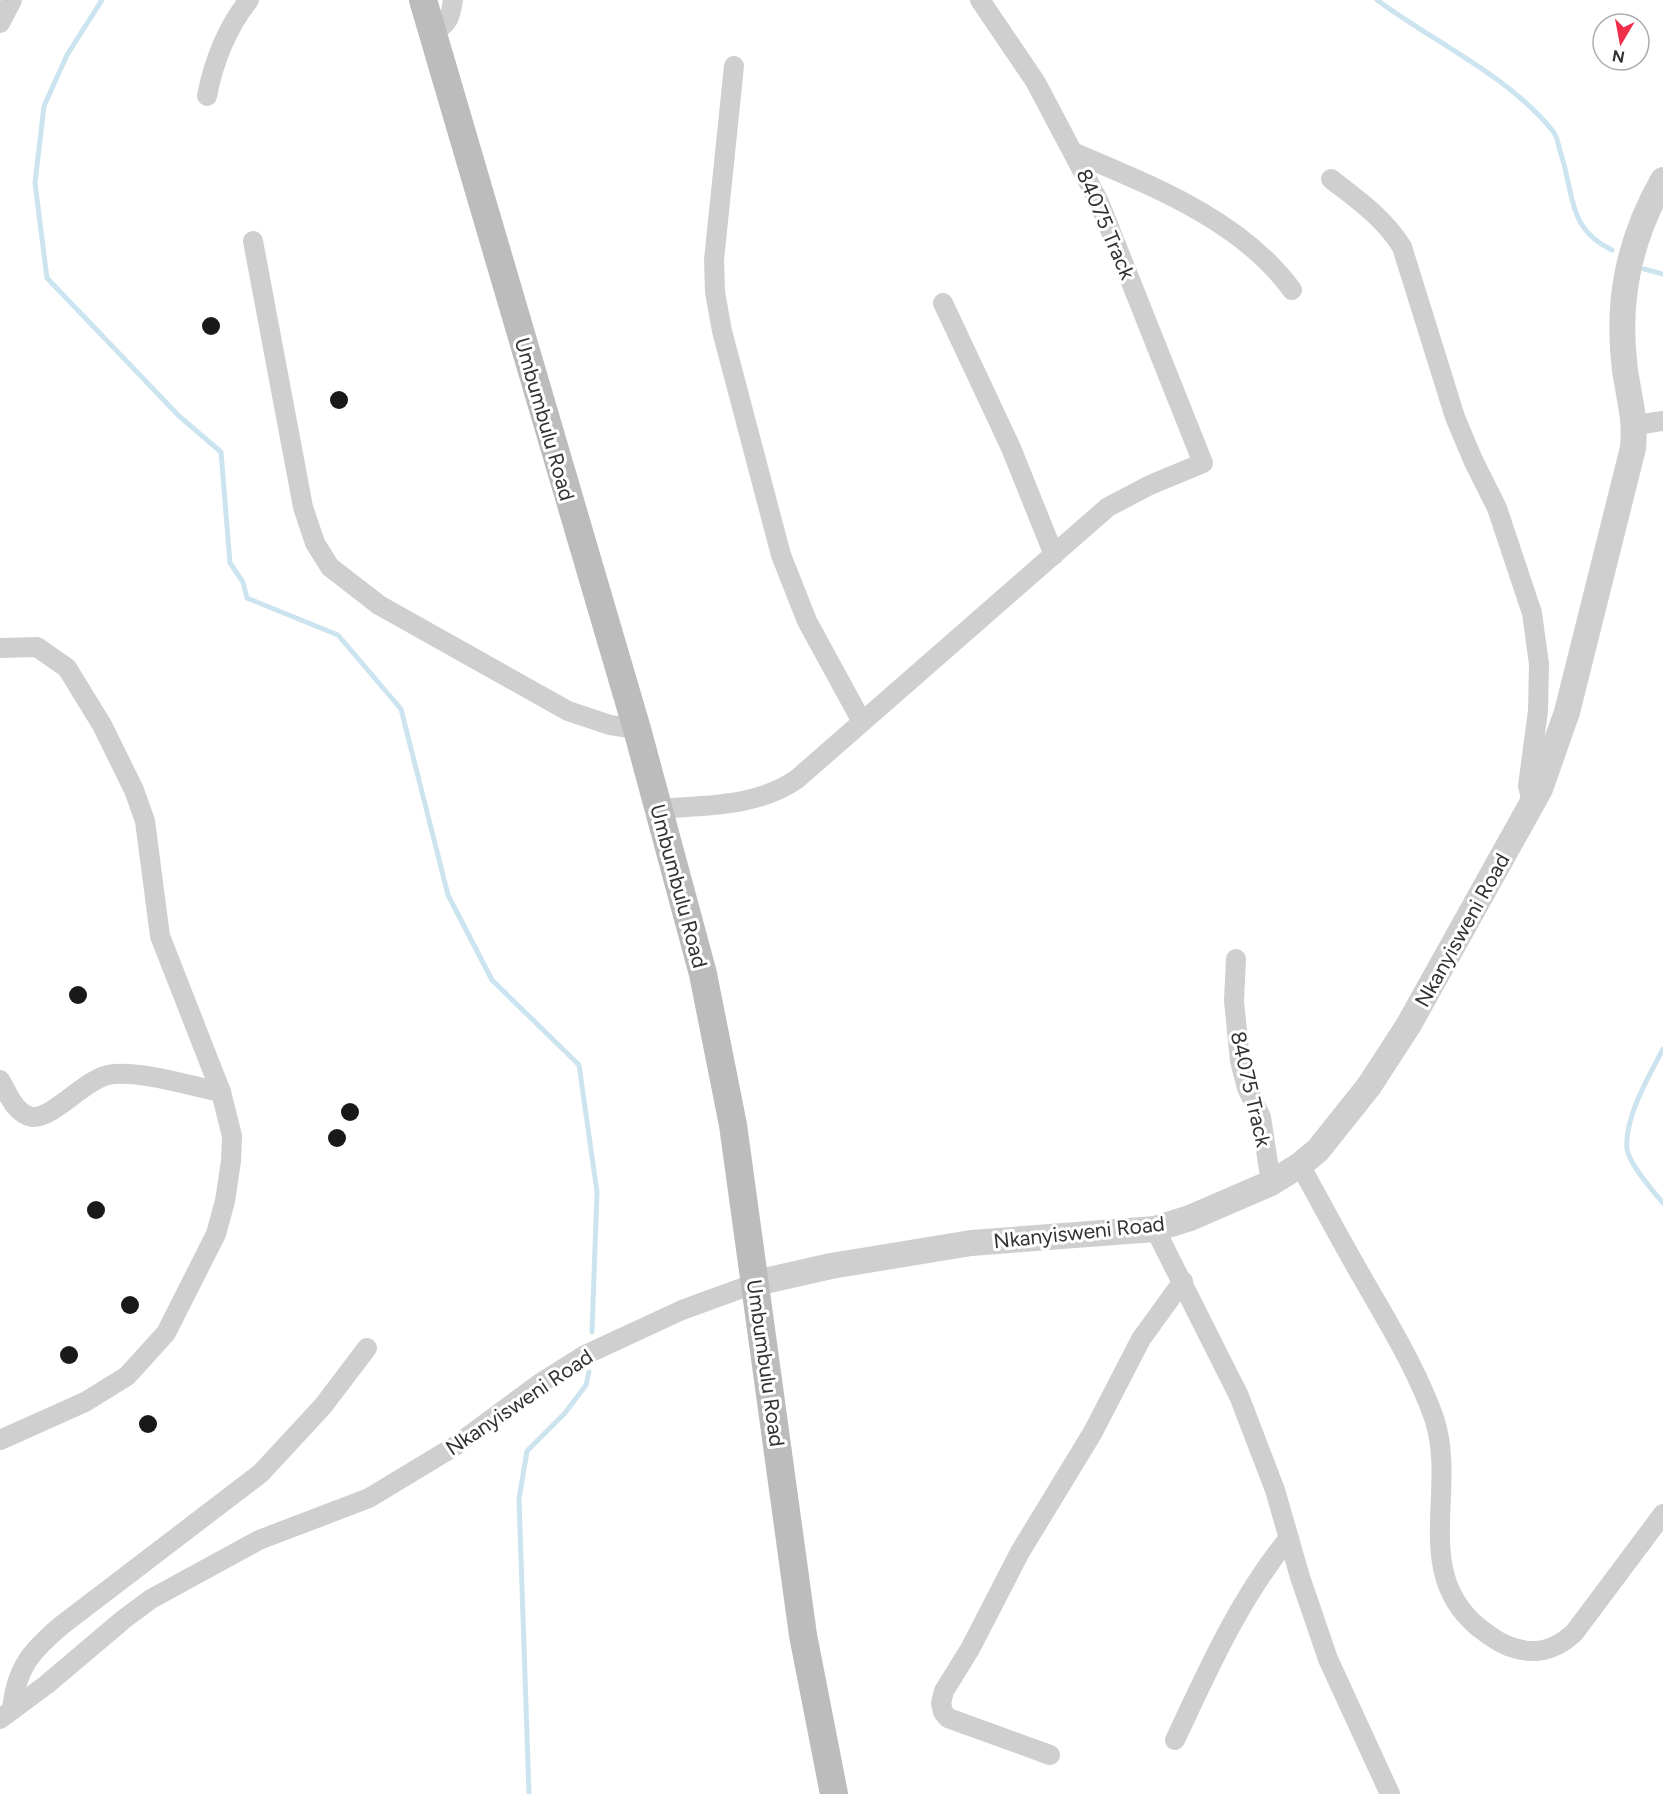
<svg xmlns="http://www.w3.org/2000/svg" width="1663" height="1794" viewBox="0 0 1663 1794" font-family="Figtree,sans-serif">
<rect width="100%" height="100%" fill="#fff"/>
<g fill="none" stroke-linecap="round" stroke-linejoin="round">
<g stroke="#cce4ef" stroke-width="5">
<path d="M102,0l-35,55 -23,51 -9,77 12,95 132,138 42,36 9,111 13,19 4,16 91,37 63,74 47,186 44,85 87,85 18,127 -5,140"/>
<path d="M1377,0c58,43 129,74 175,130 5,5 6,14 8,21 15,43 6,77 52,99"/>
<path d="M1644,269l19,5"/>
<path d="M1663,1049c-14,27 -39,69 -36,100 2,15 26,42 36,54"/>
<path d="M529,1794l-10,-295 8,-48 38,-38 21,-28 3,-13"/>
</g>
</g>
<g fill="#191919">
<circle cx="211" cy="326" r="9"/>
<circle cx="339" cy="400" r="9"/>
<circle cx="78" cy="995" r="9"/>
<circle cx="350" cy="1112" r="9"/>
<circle cx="337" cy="1138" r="9"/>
<circle cx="96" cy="1210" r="9"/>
<circle cx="130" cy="1305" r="9"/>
<circle cx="69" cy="1355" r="9"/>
<circle cx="148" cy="1424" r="9"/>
</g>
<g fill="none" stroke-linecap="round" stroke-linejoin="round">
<g stroke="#cfcfcf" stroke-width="20">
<path d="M0,23l12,-23"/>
<path d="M432,31c16,-4 19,-16 21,-31"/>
<path d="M734,66l-20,194 1,32 7,39 59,224 26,66 55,101"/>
<path d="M207,96c7,-36 19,-67 42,-96"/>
<path d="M1075,153c77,33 166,67 217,137"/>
<path d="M1331,179c27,21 53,39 71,68l53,170 18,43 24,48 35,105 7,51 -1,47 -10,75 4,17"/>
<path d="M253,241l50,266 12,36 15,24 49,38 189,106 42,14 27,4"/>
<path d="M943,303l68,145 43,107"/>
<path d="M1636,425l27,-4"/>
<path d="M0,648l37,-1 30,21 35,57 32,65 11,31 15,115 61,156 11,44 -1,25 -6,40 -9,33 -50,99 -39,43 -42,26 -85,38"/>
<path d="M659,809c48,-4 98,-2 138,-30l311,-272 42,-22 53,-22 -104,-261 -64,-121 -55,-81"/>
<path d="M1236,959l-2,42 6,60 7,27 14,29 10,66"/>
<path d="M0,1080c8,13 15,34 32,37 21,2 52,-37 76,-42 28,-6 83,11 113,17"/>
<path d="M1300,1165c22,40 43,80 66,119 25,44 51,86 68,134 24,71 -23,153 44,209 9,7 19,15 30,19 27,10 46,5 66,-13l89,-119"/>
<path d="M1155,1229l84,167 36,94 25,87 28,82 62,135"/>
<path d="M12,1710c4,-42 19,-59 50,-85l199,-152 62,-67 44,-58"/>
<path d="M0,1719l46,-34 78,-66 27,-20 108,-59 110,-42 86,-52 84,-62 46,-29 97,-45 74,-27"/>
<path d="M1175,1740c33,-70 64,-141 114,-202"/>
<path d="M1050,1755l-102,-37 -5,-6 -2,-9 3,-12 26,-42 50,-97 73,-120 48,-93 42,-58"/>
</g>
<path stroke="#cfcfcf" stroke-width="26" d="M756,1283l75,-17 140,-23 184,-14 35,-11 81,-35 29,-18 18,-15 51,-64 39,-60 132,-237 27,-77 66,-264c3,-29 -4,-50 -8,-78 -9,-69 4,-130 38,-190"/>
<path stroke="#bcbcbc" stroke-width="28" d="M423,0l214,729 66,245 30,151 70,510 31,159"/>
</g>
<g text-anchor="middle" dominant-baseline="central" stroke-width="6" stroke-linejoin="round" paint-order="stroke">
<g font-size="21" fill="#323232" stroke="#fff">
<text transform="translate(1106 224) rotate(67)">84075 Track</text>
<text transform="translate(545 419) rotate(74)">Umbumbulu Road</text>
<text transform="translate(679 886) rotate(75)">Umbumbulu Road</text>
<text transform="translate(1462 930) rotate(-61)">Nkanyisweni Road</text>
<text transform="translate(1251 1089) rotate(77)">84075 Track</text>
<text transform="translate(1079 1232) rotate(-6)">Nkanyisweni Road</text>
<text transform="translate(766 1363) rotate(82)">Umbumbulu Road</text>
<text transform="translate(519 1402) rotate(-34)">Nkanyisweni Road</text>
</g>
</g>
<g transform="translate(1621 42) rotate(190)"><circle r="28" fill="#ffffff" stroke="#adadad" stroke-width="1.5"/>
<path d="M0-4.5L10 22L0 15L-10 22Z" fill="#f02e49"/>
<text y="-9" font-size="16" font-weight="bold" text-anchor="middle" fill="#323232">N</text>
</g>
</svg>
